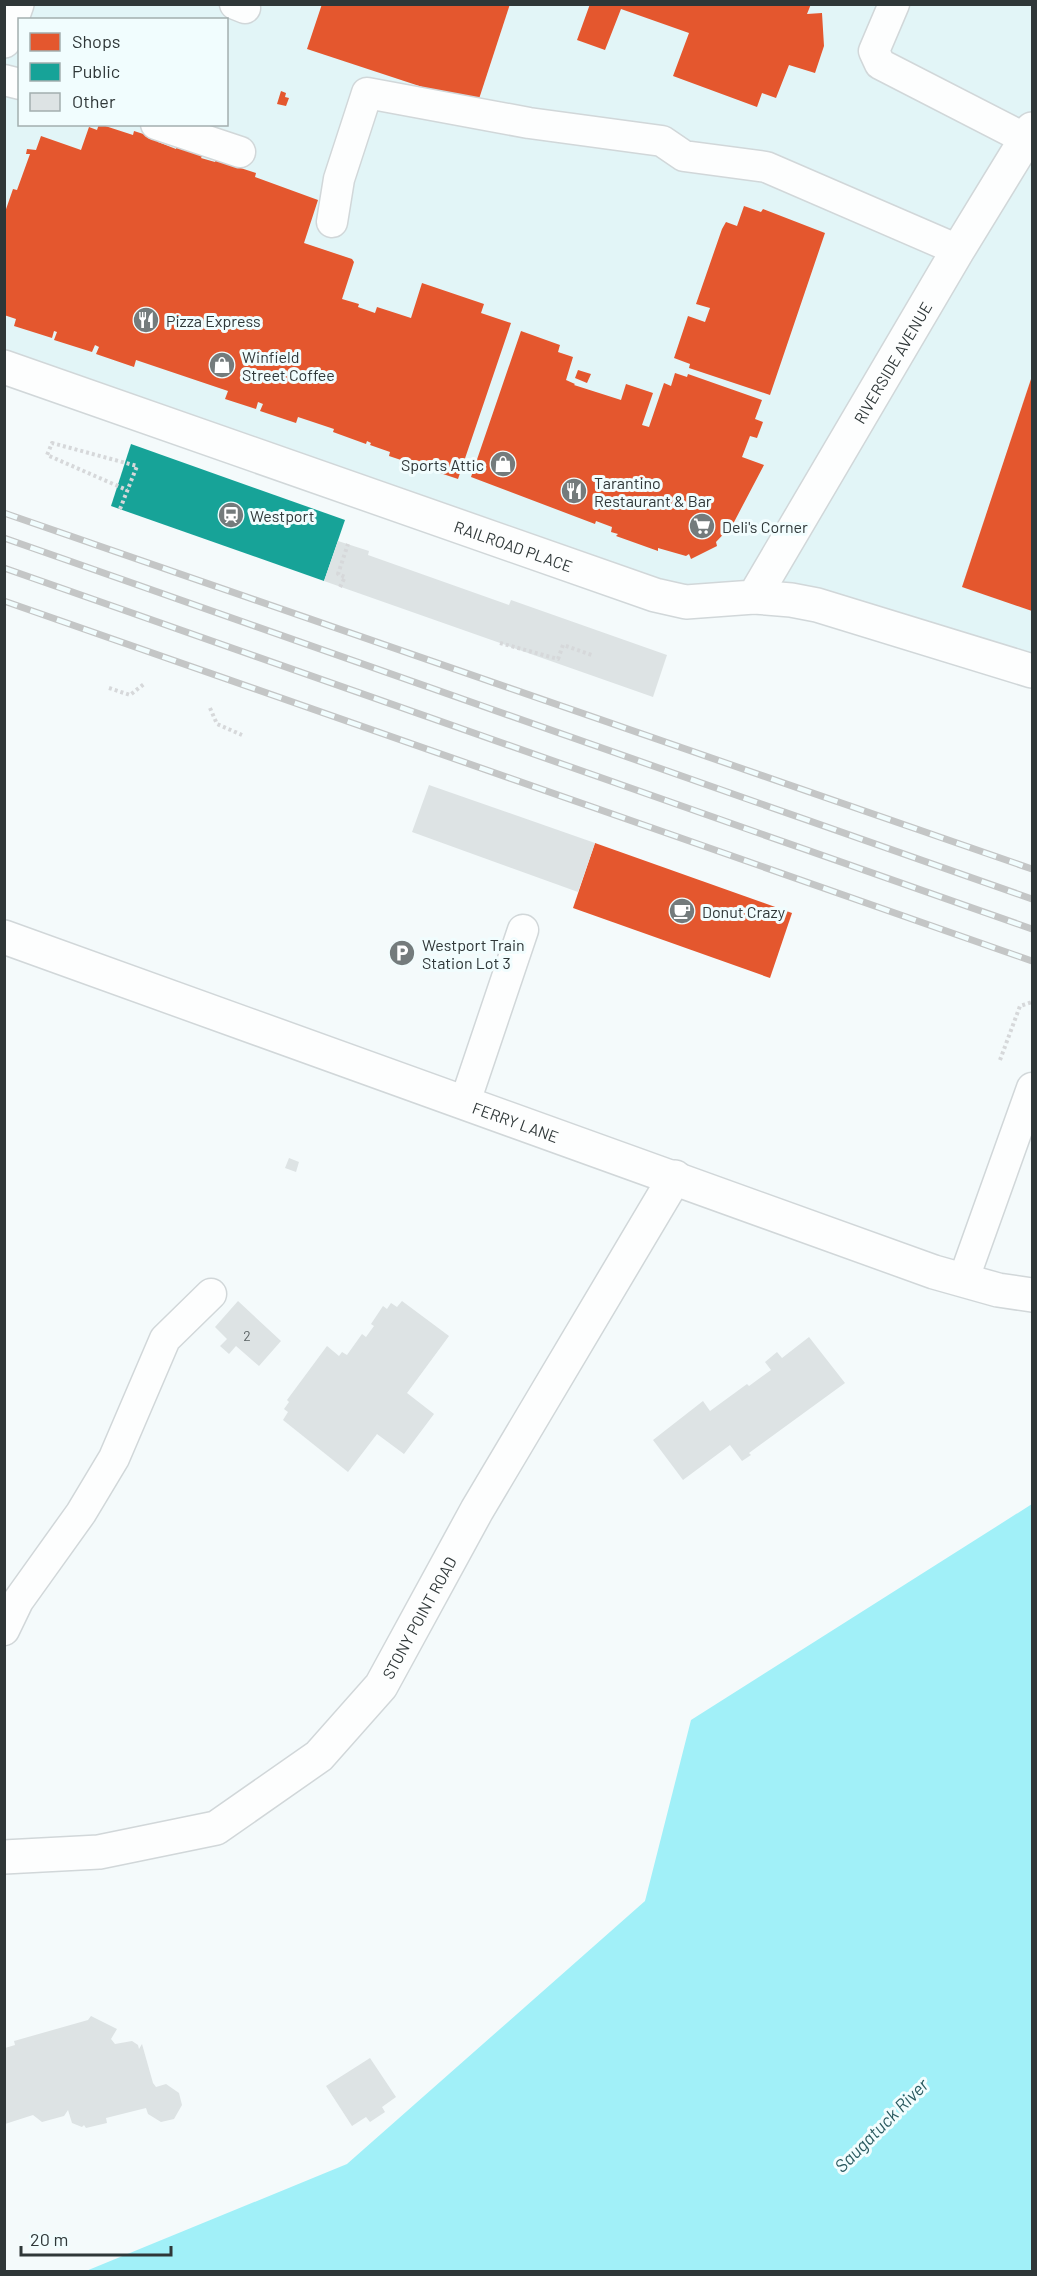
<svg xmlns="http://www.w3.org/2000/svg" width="1037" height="2276" viewBox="0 0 1037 2276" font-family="Barlow,sans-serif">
<rect width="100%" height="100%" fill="#f4fafb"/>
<path fill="#e2f5f7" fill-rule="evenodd" d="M5,5h1027v666l-182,-56 -134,-14 -711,-234zM20,20h206v104h-206z"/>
<path fill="#a1f0f8" d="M1032,1504v767h-946l261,-107 298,-263 46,-181z"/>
<g fill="#e4572e">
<path d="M322,4h188l-33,101 -170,-56z"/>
<path d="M590,4h221l-4,10 15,-1 2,33 -9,27 -26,-8 -13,33 -14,-5 -5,14 -84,-31 16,-43 -68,-24 -16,41 -28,-10z"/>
<path d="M281,91l5,2 -1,4 4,1 -3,8 -9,-2z"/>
<path d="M99,124l34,11 1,-4 25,8 -1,3 18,7 1,-4 26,9 -2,4 14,4 1,-2 40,13 -1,4 63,23 -14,43 48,16 2,3 -12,37 17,5 -1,3 17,6 2,-6 34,11 11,-35 62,21 -3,9 30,10 -53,156 -69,-23 1,-4 -20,-7 1,-2 -4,-2 -1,3 -33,-12 1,-3 -36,-12 -2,6 -36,-12 3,-7 -5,-2 -2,7 -31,-10 3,-8 -92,-31 -2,7 -38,-13 3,-7 -4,-2 -3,7 -38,-12 3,-8 -3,-1 -2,7 -38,-12 2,-7 -12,-4v-100l9,-26 4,1 13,-36h-4l1,-5 9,1 5,-14 40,14 8,-23 8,3z"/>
<path d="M744,206l17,6 2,-3 62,24 -55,162 -81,-27 1,-4 -16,-6 14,-42 17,6 5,-14 -14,-4 26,-75 4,-7 11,4z"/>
<path d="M521,331l39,14 -2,7 15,5 -7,23 9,4 -1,1 47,15 5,-16 27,9 -11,32 7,2 15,-44 7,3 4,-13 12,4 1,-3 74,26 -7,19 8,3 -6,16 -7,-2 -8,21 22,8 -31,59 -17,18 1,4 -26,13 -2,-5 -3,2 -28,-8v3l-42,-15 2,-2 -7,-2 1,-5 -16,-6 -1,3 -124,-47z"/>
<path d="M578,370l13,4 -4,9 -12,-5z"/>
<path d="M1032,376v235l-70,-24z"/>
<path d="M595,843l197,70 -22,65 -197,-70z"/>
</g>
<path fill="#17a398" d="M131,444l214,76 -21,61 -213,-75z"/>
<g fill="#dde3e4">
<path d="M338,541l31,10 -1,4 141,50 2,-5 156,55 -14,42 -329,-116z"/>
<path d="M429,785l166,58 -17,49 -166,-60z"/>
<path d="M289,1158l10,4 -3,10 -11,-4z"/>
<path d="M238,1301l43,40 -22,25 -23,-20 -7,8 -9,-8 7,-7 -12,-12z"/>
<path d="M402,1301l47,35 -42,57 27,21 -30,40 -27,-20 -29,38 -65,-52 5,-8 -4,-3 5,-7 -2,-2 40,-54 12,10 3,-4 5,3 15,-21 4,3 8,-11 -3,-2 12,-18 4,3 4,-6 6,4z"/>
<path d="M809,1337l36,46 -96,70 2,2 -9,6 -12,-16 -47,35 -30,-40 50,-39 7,10 37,-27 2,2 22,-16 -6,-8 12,-10 5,6z"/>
<path d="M91,2016l26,13 -6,10 4,5 17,-3 6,4 1,4 3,-5 11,39 3,4 10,-3 13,9 3,12 -8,14 -13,3 -13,-8 -2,-6 -40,10 1,5 -21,5 -2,-3 -2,2 -10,-4 -4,-13 -4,6 -22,6 -9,-7 -28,9v-76l10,-3 -1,-4 74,-21z"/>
<path d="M370,2058l26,39 -14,10 3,5 -15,10 -4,-5 -14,9 -26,-40z"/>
</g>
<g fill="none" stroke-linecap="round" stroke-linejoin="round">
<g stroke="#d1d7d9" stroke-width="33">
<g id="lane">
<path d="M235,4l10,4"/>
<path d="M894,4l-20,47 6,13 146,75"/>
<path d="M4,80l16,4"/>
<path d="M156,124l84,28"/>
<path d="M332,222l7,-43 28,-86 162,30 133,18 22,15 82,11 192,83"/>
<path d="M465,1102l58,-172"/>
<path d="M963,1281l69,-193"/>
<path d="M4,1630l14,-29 63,-88 33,-55 51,-119 46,-45"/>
</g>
</g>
<g stroke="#d1d7d9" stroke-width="36">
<g id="street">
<path d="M754,597l37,3 26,5 215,66"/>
<path id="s1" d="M4,937l930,335 64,18 34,5"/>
<path id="s2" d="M4,1857l95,-5 117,-24 103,-72 62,-70 96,-176 198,-333"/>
</g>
</g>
<g stroke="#d1d7d9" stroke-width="36">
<g id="secondary">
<path d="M4,41l13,-37"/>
<path id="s3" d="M4,367l651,228 31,7 68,-5 204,-347 74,-121"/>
</g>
</g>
<g stroke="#d6d8da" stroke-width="4" stroke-dasharray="3 3" stroke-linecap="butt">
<path d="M120,509l17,-43 -85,-23 -5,12 80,35"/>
<path d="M340,587l5,-10 -7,-3 10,-30"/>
<path d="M500,643l58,16 5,-14 29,10"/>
<path d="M109,688l21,7 14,-11"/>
<path d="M210,708l7,16 25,11"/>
<path d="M1000,1060l20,-54 12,-4"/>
</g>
<use href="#lane" stroke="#fdfefe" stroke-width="30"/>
<use href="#street" stroke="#fdfefe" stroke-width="33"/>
<use href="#secondary" stroke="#fdfefe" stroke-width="33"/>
<g stroke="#c4c6c6" stroke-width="7">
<g id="rail">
<path d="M4,513l1028,356"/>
<path d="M4,538l1028,361"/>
<path d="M4,568l1028,361"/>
<path d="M4,601l1028,360"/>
</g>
</g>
<use href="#rail" stroke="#f1fdfe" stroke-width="4.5" stroke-dasharray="14" stroke-linecap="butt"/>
</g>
<defs>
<g id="restaurant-disc" transform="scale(1.35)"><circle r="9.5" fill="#747b7c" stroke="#f1fdfe"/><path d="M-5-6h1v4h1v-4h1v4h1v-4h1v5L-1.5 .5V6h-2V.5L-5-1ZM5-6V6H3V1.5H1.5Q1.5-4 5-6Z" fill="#fff"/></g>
<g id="shop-disc" transform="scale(1.35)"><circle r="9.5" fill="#747b7c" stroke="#f1fdfe"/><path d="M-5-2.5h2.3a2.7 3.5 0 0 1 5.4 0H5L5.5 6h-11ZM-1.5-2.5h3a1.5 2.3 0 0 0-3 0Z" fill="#fff"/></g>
<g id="station-disc" transform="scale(1.35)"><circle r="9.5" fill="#747b7c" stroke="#f1fdfe"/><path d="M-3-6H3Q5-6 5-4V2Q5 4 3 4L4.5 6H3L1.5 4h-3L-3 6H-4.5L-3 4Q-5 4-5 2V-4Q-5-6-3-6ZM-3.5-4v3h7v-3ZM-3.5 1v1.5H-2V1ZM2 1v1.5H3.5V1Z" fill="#fff"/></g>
<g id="supermarket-disc" transform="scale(1.35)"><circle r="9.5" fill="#747b7c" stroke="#f1fdfe"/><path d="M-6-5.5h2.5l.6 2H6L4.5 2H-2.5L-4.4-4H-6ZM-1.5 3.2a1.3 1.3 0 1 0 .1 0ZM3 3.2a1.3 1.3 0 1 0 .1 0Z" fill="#fff"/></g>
<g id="cafe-disc" transform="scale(1.35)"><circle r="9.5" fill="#747b7c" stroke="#f1fdfe"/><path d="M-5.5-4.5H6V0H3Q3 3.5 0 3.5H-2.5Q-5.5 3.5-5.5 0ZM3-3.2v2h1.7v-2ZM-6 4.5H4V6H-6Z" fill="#fff"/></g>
<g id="parking-disc" transform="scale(1.35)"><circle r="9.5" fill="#747b7c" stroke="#f1fdfe"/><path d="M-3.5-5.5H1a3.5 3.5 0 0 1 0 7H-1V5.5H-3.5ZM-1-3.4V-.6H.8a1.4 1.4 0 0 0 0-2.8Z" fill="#fff"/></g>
</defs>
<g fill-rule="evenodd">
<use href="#restaurant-disc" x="146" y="320"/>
<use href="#shop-disc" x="222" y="365"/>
<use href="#shop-disc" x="503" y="464"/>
<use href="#restaurant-disc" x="574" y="491"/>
<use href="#station-disc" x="231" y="515"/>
<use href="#supermarket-disc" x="702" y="526"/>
<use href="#cafe-disc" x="682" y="911"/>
<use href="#parking-disc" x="402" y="953"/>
</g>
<g text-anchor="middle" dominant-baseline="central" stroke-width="6" stroke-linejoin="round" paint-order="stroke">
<g font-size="14" fill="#5a6263">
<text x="247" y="1335">2</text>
</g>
<g font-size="16" fill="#2f3738" stroke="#f1fdfe" text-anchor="start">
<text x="166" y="320">Pizza Express</text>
<text x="242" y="356">Winfield<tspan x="242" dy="18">Street Coffee</tspan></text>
<text x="484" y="464" text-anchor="end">Sports Attic</text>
<text x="594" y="482">Tarantino<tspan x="594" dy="18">Restaurant &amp; Bar</tspan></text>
<text x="250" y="515">Westport</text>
<text x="722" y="526">Deli's Corner</text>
<text x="702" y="911">Donut Crazy</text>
<text x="422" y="944">Westport Train<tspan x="422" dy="18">Station Lot 3</tspan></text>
</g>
<g font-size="16" fill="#2f3738" stroke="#f1fdfe">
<text stroke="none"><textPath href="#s3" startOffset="1062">RIVERSIDE AVENUE</textPath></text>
<text stroke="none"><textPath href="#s3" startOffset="540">RAILROAD PLACE</textPath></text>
<text stroke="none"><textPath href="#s1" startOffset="544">FERRY LANE</textPath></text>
<text stroke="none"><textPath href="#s2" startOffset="512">STONY POINT ROAD</textPath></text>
</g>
<g font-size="18" font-style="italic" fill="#2b5b60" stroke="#f1fdfe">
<text transform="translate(881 2125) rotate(-45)">Saugatuck River</text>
</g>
</g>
<rect width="1037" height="2276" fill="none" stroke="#2f3738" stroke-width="12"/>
<rect x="18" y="18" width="210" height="108" fill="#f1fdfe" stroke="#a3aeaf" stroke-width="1.5"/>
<rect x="30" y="33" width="30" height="18" fill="#e4572e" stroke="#a3aeaf" stroke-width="1.5"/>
<text x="72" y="48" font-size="18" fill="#2f3738">Shops</text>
<rect x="30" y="63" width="30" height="18" fill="#17a398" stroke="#a3aeaf" stroke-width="1.5"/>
<text x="72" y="78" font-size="18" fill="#2f3738">Public</text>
<rect x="30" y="93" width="30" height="18" fill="#dde3e4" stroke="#a3aeaf" stroke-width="1.5"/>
<text x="72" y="108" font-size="18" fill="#2f3738">Other</text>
<path d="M21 2246v9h150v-9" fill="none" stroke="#2f3738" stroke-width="3"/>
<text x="30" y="2246" font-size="18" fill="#2f3738" stroke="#f1fdfe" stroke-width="4.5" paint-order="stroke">20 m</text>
</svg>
